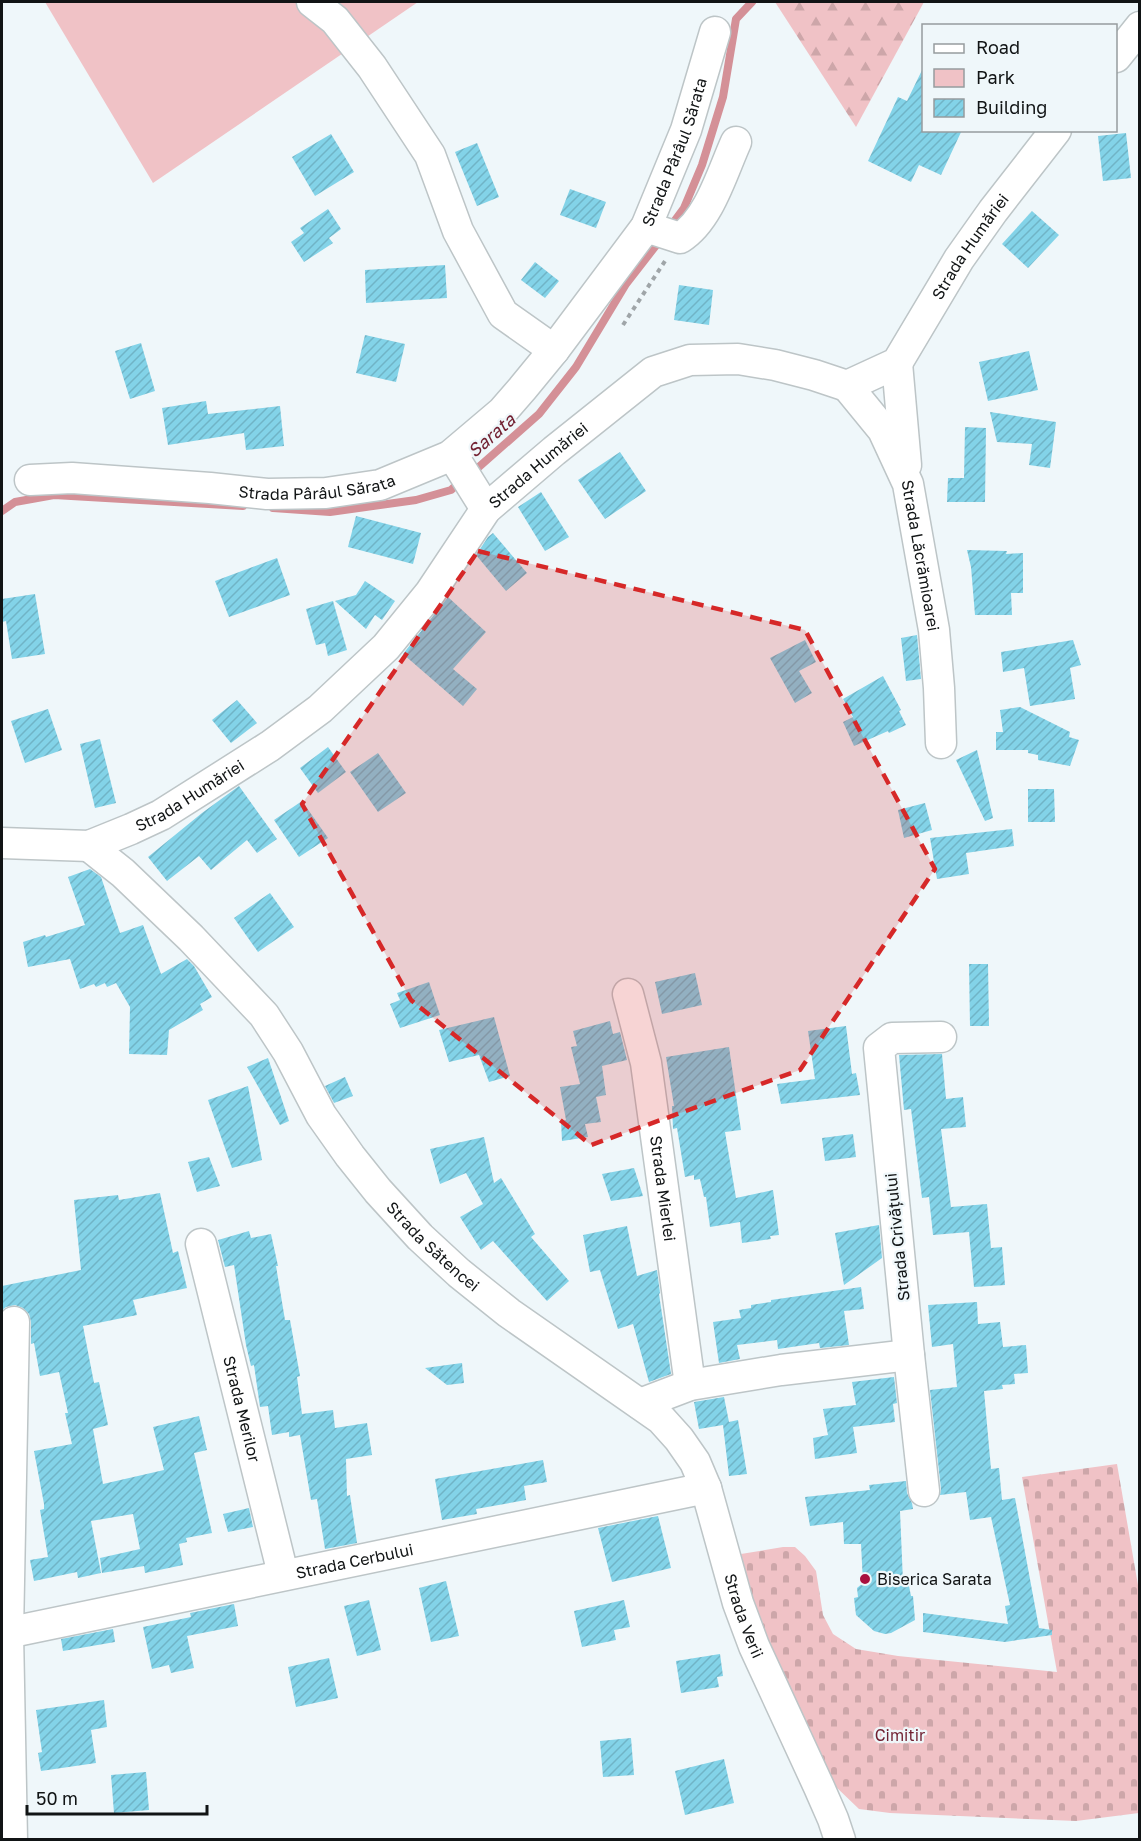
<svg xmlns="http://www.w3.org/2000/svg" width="1141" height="1841" viewBox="0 0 1141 1841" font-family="'Golos Text',sans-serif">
<defs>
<pattern id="forest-firs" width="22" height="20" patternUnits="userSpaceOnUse" patternTransform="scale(1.5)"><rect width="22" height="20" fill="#f0c2c6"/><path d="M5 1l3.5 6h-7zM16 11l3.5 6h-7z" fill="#cda6a9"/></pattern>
<pattern id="cemetery-stones" width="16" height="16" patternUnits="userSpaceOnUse" patternTransform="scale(1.5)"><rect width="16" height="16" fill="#f0c2c6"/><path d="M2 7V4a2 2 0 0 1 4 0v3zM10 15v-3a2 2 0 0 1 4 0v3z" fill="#cda6a9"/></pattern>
<pattern id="building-hatch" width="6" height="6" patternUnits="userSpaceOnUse" patternTransform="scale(1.5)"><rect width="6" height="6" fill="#83d3e8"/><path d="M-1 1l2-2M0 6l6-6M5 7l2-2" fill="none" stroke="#70b4c6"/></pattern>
</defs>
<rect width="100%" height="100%" fill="#eff7fa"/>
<path fill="#f0c2c6" d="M45,2h373l-265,181z"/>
<path fill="url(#forest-firs)" d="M775,2h149l-68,125z"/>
<path fill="url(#cemetery-stones)" d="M1117,1464l22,127v222l-63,8 -186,-8 -31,-4 -25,-24 -67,-131 -26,-100 42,-7h12l10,9 11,15 7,44 10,19 23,15 42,7 159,16 -35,-195z"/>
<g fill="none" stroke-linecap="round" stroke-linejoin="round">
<g stroke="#d49097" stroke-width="8">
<path d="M670,227l14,-19 18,-43 21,-68 13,-78 16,-17"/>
<path d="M472,473l67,-59 37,-47 50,-83 35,-45"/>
<path d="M273,508l57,4 86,-12 35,-10 11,-10"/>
<path d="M2,511l13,-9 39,-7 189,11"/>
</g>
</g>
<g fill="url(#building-hatch)">
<path d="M924,66v64h38l-21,45 -22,-10 -8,17 -43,-21 30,-64 9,4z"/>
<path d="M1126,133l5,45 -28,3 -5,-45z"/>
<path d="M331,134l23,38 -39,24 -23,-39z"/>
<path d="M477,143l22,54 -22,9 -22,-54z"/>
<path d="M570,189l36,13 -10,26 -36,-13z"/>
<path d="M328,209l13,20 -12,9 4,5 -29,19 -13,-20 13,-9 -4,-5z"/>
<path d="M1032,211l27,24 -31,33 -26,-24z"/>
<path d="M535,262l24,19 -14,17 -24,-18z"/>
<path d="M445,265l2,33 -81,5 -1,-33z"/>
<path d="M679,285l34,5 -4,35 -35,-5z"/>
<path d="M365,335l40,9 -9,38 -40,-9z"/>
<path d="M141,343l14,48 -25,8 -15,-48z"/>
<path d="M1029,351l9,39 -50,11 -9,-39z"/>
<path d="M206,401l2,13 72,-8 4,40 -38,4 -2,-17 -76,12 -6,-37z"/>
<path d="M990,412l66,10 -6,46 -21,-3 3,-21 -35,-2z"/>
<path d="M965,427l21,1 -1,74h-38l1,-24h16z"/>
<path d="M620,452l26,39 -41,28 -27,-39z"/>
<path d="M541,492l28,45 -24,14 -27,-44z"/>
<path d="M356,516l65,17 -8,31 -65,-17z"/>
<path d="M493,533l34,40 -21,18 -30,-36 12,-18z"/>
<path d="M967,550l40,1 -1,3 17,-1v40h-12l1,22h-37l-4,-48z"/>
<path d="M277,558l13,37 -61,22 -14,-36z"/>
<path d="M365,581l30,20 -13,19 -7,-5 -9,14 -31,-28 21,-6z"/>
<path d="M35,594l10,60 -33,5 -6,-38 -4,1v-23z"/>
<path d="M448,597l38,35 -33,37 24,20 -14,17 -60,-52z"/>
<path d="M333,601l14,49 -19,6 -3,-13 -9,2 -10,-36z"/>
<path d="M917,635l4,44 -15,2 -5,-43z"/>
<path d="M805,640l11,22 -17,9 13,22 -17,10 -25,-45z"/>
<path d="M1073,640l8,25 -11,3 5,31 -45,7 -6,-38 -21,4 -2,-20z"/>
<path d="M883,676l18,34 -2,1 7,14 -17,8 -1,-2 -34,15 -11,-24 10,-5 -10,-18z"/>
<path d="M237,700l20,23 -26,20 -19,-23z"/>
<path d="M1020,707l50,25 -1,5 10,3 -9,26 -32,-6v-5l-10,-2v-3h-32v-18h7l-3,-22z"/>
<path d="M48,709l14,41 -37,13 -14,-42z"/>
<path d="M100,739l16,64 -21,5 -15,-64z"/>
<path d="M328,747l18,25 -28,21 -18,-25z"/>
<path d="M977,750l16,68 -8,3 -29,-61z"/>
<path d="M378,753l28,40 -28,19 -28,-40z"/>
<path d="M239,786l38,53 -20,14 -10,-13 -36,30 -12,-14 -32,25 -19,-24 54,-44z"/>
<path d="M1028,789h26l1,33h-27z"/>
<path d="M302,801l26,37 -29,19 -25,-37z"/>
<path d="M925,803l7,27 -28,8 -6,-28z"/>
<path d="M1012,829l2,17 -48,7 3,21 -32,5 -7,-41z"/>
<path d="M90,869l11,8 19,56 23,-8 18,49 26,-15 7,7 18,31 -12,7 3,6 -34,20 -2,25 -38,-1 1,-47 -14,-24 -9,4 -2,-4 -9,4 -2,-3 -14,5 -10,-30 -42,8 -5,-25 22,-7 1,2 39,-12 -17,-48z"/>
<path d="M270,893l24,34 -36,25 -24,-34z"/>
<path d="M969,964h19l1,62h-19z"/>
<path d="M695,973l7,32 -40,9 -7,-32z"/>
<path d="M429,982l11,33 -40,13 -10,-24 10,-4 -3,-7z"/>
<path d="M494,1017l16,59 -21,6 -10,-27 -30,7 -10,-32z"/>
<path d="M610,1021l3,13 7,-2 7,28 -25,6 4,29 -10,2 5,25 -16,2 3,13 -26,4 -1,-20 5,-1 -6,-33 20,-3 -9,-37 6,-1 -4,-15z"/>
<path d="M846,1026l6,48 4,-1 4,22 -79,9 -4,-20 38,-5 -7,-48z"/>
<path d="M729,1047l12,83 -16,2 11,66 37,-8 6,45 -9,1 1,3 -29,4 -2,-21 -30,5 -4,-30h-2l-4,-18 -6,1v-5l-9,2 -8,-49 -4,1 -1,-23h2l-8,-49z"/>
<path d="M942,1054l4,45 17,-2 3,30 -25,2 10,78 36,-3 4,44 11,-1 3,38 -31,2 -5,-55 -36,3 -4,-38 -7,1 -11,-89 -7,1 -5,-55z"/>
<path d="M268,1058l21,63 -9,4 -33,-58z"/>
<path d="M345,1077l8,19 -19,7 -9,-17z"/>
<path d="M248,1086l14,74 -30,8 -24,-68z"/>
<path d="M853,1134l3,23 -31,4 -3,-23z"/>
<path d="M484,1137l10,46 7,-5 34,56 -4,3 38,44 -22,20 -54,-60 -12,9 -21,-33 23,-13 -17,-31 -26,11 -10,-35z"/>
<path d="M209,1157l11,29 -23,6 -9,-30z"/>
<path d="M634,1168l9,28 -32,5 -9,-27z"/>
<path d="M160,1193l13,60 5,-2 9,37 -54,12 4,15 -54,11 11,57 5,-1 9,43 -15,4 10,55 61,-14 -11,-43 46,-11 8,34 -13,3 18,80 -26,5 1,4 -8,2 4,21 -38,8 -1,-7 -42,7 -2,-15 40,-9 -7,-35 -42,7 10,52 -23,5 -1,-6 -43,9 -4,-21 18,-3 -8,-47 4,-1v-5l-10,-53 38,-7 -7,-31h3l-9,-41 -19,4 -6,-33 -3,1v-22l-2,-8 -6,-6 -8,-3 -9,2 -4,3v-24l79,-16 -7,-70 44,-5 1,5z"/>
<path d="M879,1225l3,33 -38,27 -9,-52z"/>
<path d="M627,1226l10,50 20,-6 3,23 -1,1 12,80 -22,8 -16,-58 -15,5 -18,-59 -10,2 -7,-37z"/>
<path d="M249,1231l2,7 20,-4 7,32h-2l9,54h5l10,56 -3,1 5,37 31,-4 2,18 32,-5 5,32 -26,4 1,37 3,-1 7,48 -32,6 -8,-50 -6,1 -11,-65 -11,2v-5l-17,3 -4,-29 -8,1 -6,-42 -3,1 -5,-21 -12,-80 -9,2 -7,-27z"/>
<path d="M861,1287l3,22 -20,2 5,34 -29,3 -1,-5 -41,6 -1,-9 -40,5 3,14 -21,4 -6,-41 28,-4 -2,-8 12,-2v-3l20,-3v-2z"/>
<path d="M977,1302l1,22 22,-2 3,25 23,-2 2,28 -14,1 1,10 -13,1 1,4 -19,2 7,78 8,-1 3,32 13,-2 24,130 13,2v5l-47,7 -82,-10v-19l85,11 -3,-18 5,-1 -19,-88 -21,3 -4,-28 -26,3 1,-6 -11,-99 27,-3 -4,-43 -21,3 -4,-42z"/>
<path d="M462,1363l2,20 -17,2 -22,-17z"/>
<path d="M894,1377l3,26 -4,1 2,18 -42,5 4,26 -42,6 -2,-21 15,-3 -5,-26 33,-4 -4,-23z"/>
<path d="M724,1397l5,25 9,-2 9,54 -18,2 -6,-51 -24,4 -5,-27z"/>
<path d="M543,1460l4,22 -23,4 2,14 -50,9 1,5 -35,6 -7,-41z"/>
<path d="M906,1481l1,12 5,10 1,6 -13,2 3,71 6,4 2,10h2l2,24 -24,13 -6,1 -11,-3 -18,-16 -2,-17 4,-1 -1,-9 6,-5 -2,-39h-17l-1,-22 -33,4 -5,-29 65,-7 -1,-5z"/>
<path d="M249,1508l4,19 -25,5 -5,-18z"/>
<path d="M658,1516l13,52 -59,14 -14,-54z"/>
<path d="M446,1581l13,55 -28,6 -12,-54z"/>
<path d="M369,1600l12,50 -24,6 -13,-50z"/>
<path d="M624,1600l6,27 -16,3 2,10 -34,7 -8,-36z"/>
<path d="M234,1604l4,22 -51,10 7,32 -23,5 -2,-8 -17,4 -9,-42 48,-10 -1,-4z"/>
<path d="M113,1629l2,13 -52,9 -2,-12z"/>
<path d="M720,1654l3,22 -6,1 2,10 -38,6 -5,-32z"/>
<path d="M329,1658l9,40 -42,9 -8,-40z"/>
<path d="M104,1700l3,27 -16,3 5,33 -55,8 -3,-18 4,-1 -6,-42z"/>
<path d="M631,1738l3,37 -31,2 -3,-36z"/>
<path d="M724,1759l10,44 -49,12 -10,-44z"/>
<path d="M146,1772l3,38 -35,3 -3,-38z"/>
</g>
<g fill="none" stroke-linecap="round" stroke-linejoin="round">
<g stroke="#bdc5c7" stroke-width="33">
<g id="minor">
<path d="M312,2l23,18 37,47 58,88 28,76 45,83 51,36"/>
<path d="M1116,57l24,-30"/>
<path d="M646,227l34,11c29,-18 42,-65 56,-96"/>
<path d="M897,363l9,102"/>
<path id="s1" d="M847,386l36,44 25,54 26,146 5,58 2,55"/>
<path d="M450,456l8,8 28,45"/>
<path id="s2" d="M30,480l42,-2 138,10 57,6 59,-1 54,-8 70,-29 52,-44 20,-23 32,-39 92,-123 40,-97 29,-98"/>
<path id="s3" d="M2,843l87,3 42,-17 30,-14 109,-69 50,-37 66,-62 44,-54 56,-84 68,-58 99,-79 37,-12 48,-1 37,6 39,10 33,11 50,-23 62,-104 34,-48 63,-81"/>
<path id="s4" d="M89,846l34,27 68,65 73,77 24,37 33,63 29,41 28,35 42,46 39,36 50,40 152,106 18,20 16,23 11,26 32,115 16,43 65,141 14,32 7,21"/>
<path id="s5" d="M628,994l18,69 44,322"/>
<path id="s6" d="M201,1244l82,330"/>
<path d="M640,1404l50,-19 91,-15 128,-15"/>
<path d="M924,1491l-15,-136 -30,-307 13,-10 49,-1"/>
<path id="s7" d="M2,1634l704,-146"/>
<path d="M12,1840l-4,-207 6,-311"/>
</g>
</g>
<path stroke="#9fa5a8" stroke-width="4" stroke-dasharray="4.5 4.5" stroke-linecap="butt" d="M623,325l42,-64"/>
<use href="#minor" stroke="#fff" stroke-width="30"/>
</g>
<path fill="#d62828" fill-opacity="0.2" stroke="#d62828" stroke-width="4.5" stroke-dasharray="12 8" stroke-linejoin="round" d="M478,551l327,79 130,239 -135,201 -209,75 -180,-145 -109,-196z"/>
<circle fill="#a8103f" stroke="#eff7fa" stroke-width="2" cx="865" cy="1579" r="6"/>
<g text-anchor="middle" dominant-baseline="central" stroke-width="4.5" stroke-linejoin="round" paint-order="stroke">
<g font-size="16" fill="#111415" stroke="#eff7fa">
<text stroke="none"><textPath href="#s2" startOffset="810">Strada Pârâul Sărata</textPath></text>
<text stroke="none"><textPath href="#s3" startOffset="1226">Strada Humăriei</textPath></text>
<text stroke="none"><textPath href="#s3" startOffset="686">Strada Humăriei</textPath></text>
<text stroke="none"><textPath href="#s2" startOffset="288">Strada Pârâul Sărata</textPath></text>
<text stroke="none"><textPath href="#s1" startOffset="189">Strada Lăcrămioarei</textPath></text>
<text stroke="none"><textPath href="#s3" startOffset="200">Strada Humăriei</textPath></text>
<text stroke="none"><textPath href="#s5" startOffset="198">Strada Mierlei</textPath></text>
<text transform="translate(897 1237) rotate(-96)">Strada Crivățului</text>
<text stroke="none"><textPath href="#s4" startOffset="532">Strada Sătencei</textPath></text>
<text stroke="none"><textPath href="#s6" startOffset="170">Strada Merilor</textPath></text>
<text stroke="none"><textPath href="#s7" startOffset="360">Strada Cerbului</textPath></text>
<text stroke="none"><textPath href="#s4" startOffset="1035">Strada Verii</textPath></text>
</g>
<g font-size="16" fill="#111415" stroke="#eff7fa" text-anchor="start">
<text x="877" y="1579">Biserica Sarata</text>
</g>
<g font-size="16" fill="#701f30" stroke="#eff7fa">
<text x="900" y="1735">Cimitir</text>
</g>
<g font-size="18" font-style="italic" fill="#722132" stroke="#eff7fa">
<text transform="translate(491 435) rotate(-41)">Sarata</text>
</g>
</g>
<rect width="1141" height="1841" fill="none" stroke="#111415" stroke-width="6"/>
<rect x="922" y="24" width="195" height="108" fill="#eff7fa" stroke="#969c9e" stroke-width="1.5"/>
<rect x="934" y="44" width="30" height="9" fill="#ffffff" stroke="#969c9e" stroke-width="1.5"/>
<text x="976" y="54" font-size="18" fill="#111415">Road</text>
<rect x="934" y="69" width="30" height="18" fill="#f0c2c6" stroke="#969c9e" stroke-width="1.5"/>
<text x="976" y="84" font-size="18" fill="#111415">Park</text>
<rect x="934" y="99" width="30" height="18" fill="url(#building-hatch)" stroke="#969c9e" stroke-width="1.5"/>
<text x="976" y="114" font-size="18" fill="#111415">Building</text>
<path d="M27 1805v9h180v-9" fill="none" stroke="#111415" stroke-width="3"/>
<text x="36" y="1805" font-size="18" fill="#111415" stroke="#eff7fa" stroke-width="4.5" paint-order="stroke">50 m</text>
</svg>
